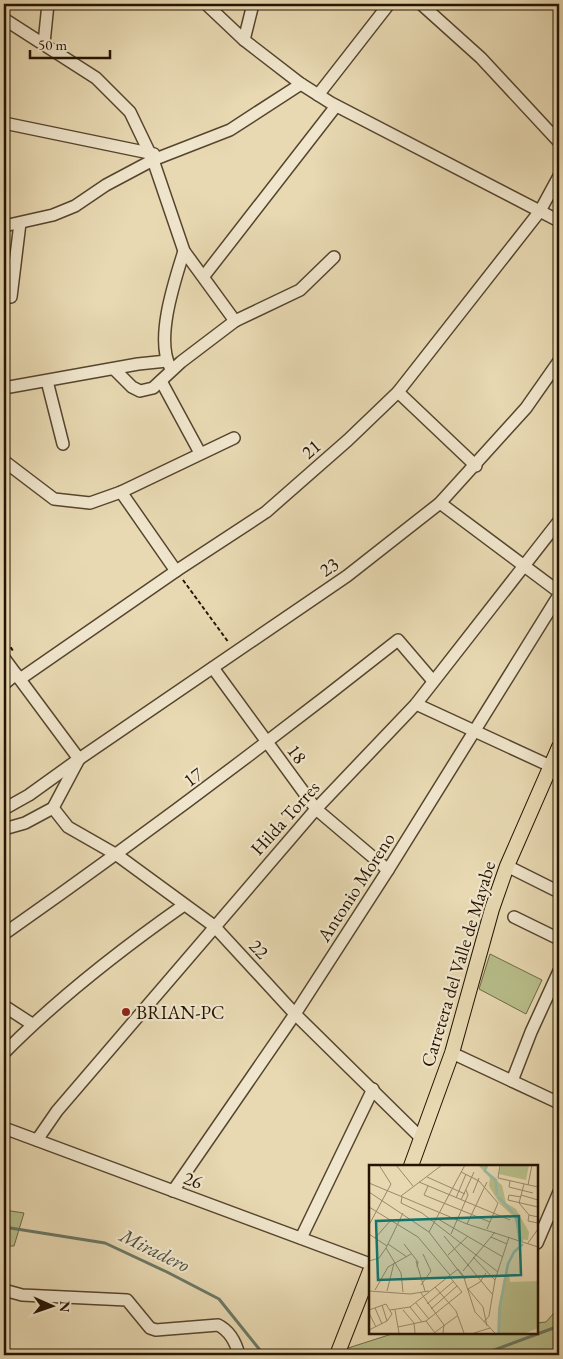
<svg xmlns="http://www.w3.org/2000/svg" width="563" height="1359" viewBox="0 0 563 1359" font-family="'EB Garamond',serif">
<rect width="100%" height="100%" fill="#e8d9b2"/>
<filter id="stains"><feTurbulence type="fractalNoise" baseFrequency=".004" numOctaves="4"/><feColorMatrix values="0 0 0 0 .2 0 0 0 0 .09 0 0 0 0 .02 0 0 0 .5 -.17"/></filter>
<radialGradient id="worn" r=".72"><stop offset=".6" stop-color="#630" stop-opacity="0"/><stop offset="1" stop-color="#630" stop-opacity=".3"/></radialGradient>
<g fill="#b8bf8b" stroke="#6e6a46">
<path d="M490,954l52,26 -16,34 -47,-25z"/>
<path d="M4,1210l20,3 -10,33h-10z"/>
<path d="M559,1307v48h-216l2,-6 50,-16h142v-10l9,-1z"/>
</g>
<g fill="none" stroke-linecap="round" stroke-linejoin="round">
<g stroke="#6a7865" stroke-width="3">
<path d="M4,1227l101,16 62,29 52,27 45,56"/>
<path d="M481,1355l78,-29"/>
</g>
<g stroke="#55452e" stroke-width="14">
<g id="minor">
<path d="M206,4l38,36 57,44 30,19 228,118"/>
<path d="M421,4l60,54 78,84"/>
<path d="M4,19l92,59 34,34 23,48 31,91 51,70"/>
<path d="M244,40l9,-36"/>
<path d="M44,43l4,-39"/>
<path d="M318,95l71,-91"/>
<path d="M4,123l150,31"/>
<path d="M4,226l49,-11 22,-9 31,-21 47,-25 77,-30 71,-46"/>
<path d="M204,276l132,-170"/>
<path d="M11,297l9,-74"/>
<path d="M170,367c-15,-29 5,-87 14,-116"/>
<path d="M114,369l18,18 8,4 13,-3 28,-26 54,-41 65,-31 34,-33"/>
<path d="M47,381l16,63"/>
<path d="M161,381l39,72"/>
<path d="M4,388l134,-24 29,-3"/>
<path d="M398,392l78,74"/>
<path d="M4,461l50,38 36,4 31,-11 113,-54"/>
<path d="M121,492l55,79"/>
<path d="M440,503l119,89"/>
<path d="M4,658l75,101 -26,49 -28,15 -21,6"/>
<path d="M213,668l103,141 72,61"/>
<path d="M20,679l156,-108 90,-59 82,-72 50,-48 142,-181 19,-35"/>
<path d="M4,684l12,-10"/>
<path d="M416,704l143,66"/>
<path d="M53,808l15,19 49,28 97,71 81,88 126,124"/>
<path d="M4,809l25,-14 50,-36 268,-183 93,-73 86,-95 33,-47"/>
<path d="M507,866l52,26"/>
<path d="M514,917l45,22"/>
<path d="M4,934c134,-94 265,-192 394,-294l35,41"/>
<path d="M4,1006l28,18"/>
<path d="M4,1053c55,-56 116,-103 180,-148"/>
<path d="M452,1053l107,50"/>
<path d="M512,1081l19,-49 28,-61"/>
<path d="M4,1128l366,136"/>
<path d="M37,1140l20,-29 259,-302 100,-105 143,-183"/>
<path d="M173,1191l122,-177 93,-144 171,-275"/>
<path d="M301,1238l72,-149"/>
<path d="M537,1243l22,-51"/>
<path d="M4,1290l18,5 105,5 23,28 6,2 62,-5c12,6 18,18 21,30"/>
</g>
</g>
<g stroke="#241402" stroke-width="16">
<g id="major">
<path d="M411,1166l41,-113 40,-144 15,-43 52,-119"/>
<path d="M337,1355l33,-84"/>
</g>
</g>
<g stroke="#241402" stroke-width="2" stroke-dasharray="4 2.5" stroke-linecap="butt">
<path d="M183,580l46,63"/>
<path d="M4,636l9,15"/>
</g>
<use href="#minor" stroke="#f0e6cd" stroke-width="11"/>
<use href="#major" stroke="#e8d9b2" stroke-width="14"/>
</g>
<circle fill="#8f2418" stroke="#f0e6cd" stroke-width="2" cx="126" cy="1012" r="5"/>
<g text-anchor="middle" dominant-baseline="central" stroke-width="4.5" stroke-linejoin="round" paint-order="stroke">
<g font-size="19" fill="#241402" stroke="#f0e6cd">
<text transform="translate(311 449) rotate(-41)">21</text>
<text transform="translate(329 567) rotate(-35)">23</text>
<text transform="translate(297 754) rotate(53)">18</text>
<text transform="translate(193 777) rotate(-37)">17</text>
<text transform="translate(285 818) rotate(-48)">Hilda Torres</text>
<text transform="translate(356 887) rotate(-57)">Antonio Moreno</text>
<text transform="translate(259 949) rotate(47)">22</text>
<text transform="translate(458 964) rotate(-73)">Carretera del Valle de Mayabe</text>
<text transform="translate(193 1180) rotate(20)">26</text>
</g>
<g font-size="19" fill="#241402" stroke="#f0e6cd" text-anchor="start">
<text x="136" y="1012">BRIAN-PC</text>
</g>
<g font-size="20" font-style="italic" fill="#4d4e3c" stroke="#f0e6cd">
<text transform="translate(155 1250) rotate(26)">Miradero</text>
</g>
</g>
<g transform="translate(369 1165)">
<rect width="169" height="169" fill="#e8d9b2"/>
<path d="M109,0h10l-4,7 18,13 4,18 10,6 13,23 -1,8 -10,-1 -3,-21 -15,-14 -11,-18 1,-8zM132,0h28l-3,15 -27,-6zM136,108l4,1 1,8 28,-1v47l-12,5h-29l1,-24z" fill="#b8bf8b"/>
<path fill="none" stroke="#98bba7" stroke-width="2.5" d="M118,0l-2,6 11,9 1,15M129,31l17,19 7,26M130,168l1,-27 8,-42 6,-12 9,-8"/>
<path fill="none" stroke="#9a8a6c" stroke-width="1" d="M27,0l17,21M131,0l-2,13 40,9M92,7l18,9 19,22 -11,26M58,12l38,17M141,16l-1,6 24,6M50,17l91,38M0,18l98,41 71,23M155,19l-5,19 10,12 9,2M159,20l4,-20M59,21l-4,9 66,27M0,27l60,40 35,46 11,34 20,21M104,28l6,-15M152,30l17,5M32,31l41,-31M33,32l-1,6 21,10 76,59M152,32l-12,-2 -1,5 30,7M87,33l10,-24M92,35l13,-28M0,42l49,30 32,38M160,50l-1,6 10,2M69,54l65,38M98,59l20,-42M0,60l22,-41 -12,-19M60,67l36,-67M0,69l18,12M82,69l17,-39 -2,-5M75,71l48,58M122,72l16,7M6,73l17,-19M159,78l10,-14M19,79l19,13M35,79l14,18 -1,5M17,83l15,25 2,19M79,90l20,-19M104,92l22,23M0,96l10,-3 7,-10 17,-35M47,96l9,30M94,106l32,-39M80,111l13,16M52,120l10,-14 -8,-17M66,122l21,24 8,22M99,124l15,18 4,19M99,124l12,-7 6,-9M6,125l13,-23 23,-13M0,126l41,3 19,-3M18,126l7,-28M52,128l23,32 -1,8M47,138l13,16M58,139l27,-23M13,140l5,16M41,142l12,15M6,143l7,16M62,144l26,-23M0,145l17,-6 6,10 -5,7 -18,9M21,145l20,-3 48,-38 8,10M26,145l4,23M34,145l11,13 1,10M0,148l7,14M57,156l9,12M115,157l5,-6 6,-36 14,-43M29,162l28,-6 36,-29M65,168l23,-17M105,168l16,-5"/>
<path fill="#0f766e" fill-opacity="0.15" stroke="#0f766e" stroke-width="2.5" d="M150,51l2,59 -143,5 -2,-59z"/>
<rect width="169" height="169" fill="none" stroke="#241402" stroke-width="2.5"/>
</g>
<rect width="563" height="1359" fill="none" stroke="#e8d9b2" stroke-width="20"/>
<rect x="5" y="5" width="553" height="1349" fill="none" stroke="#241402" stroke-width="2.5"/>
<rect x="10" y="10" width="543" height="1339" fill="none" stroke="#241402"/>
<g transform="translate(52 1306) rotate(92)" stroke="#f0e6cd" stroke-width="4" paint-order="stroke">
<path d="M0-4L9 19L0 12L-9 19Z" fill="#241402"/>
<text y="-8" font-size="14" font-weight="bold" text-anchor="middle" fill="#241402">N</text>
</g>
<path d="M30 50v8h80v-8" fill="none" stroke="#241402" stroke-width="2.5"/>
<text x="38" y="50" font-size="15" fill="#241402" stroke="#f0e6cd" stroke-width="4" paint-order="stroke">50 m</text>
<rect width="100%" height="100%" filter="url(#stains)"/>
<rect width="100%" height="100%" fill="url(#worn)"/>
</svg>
